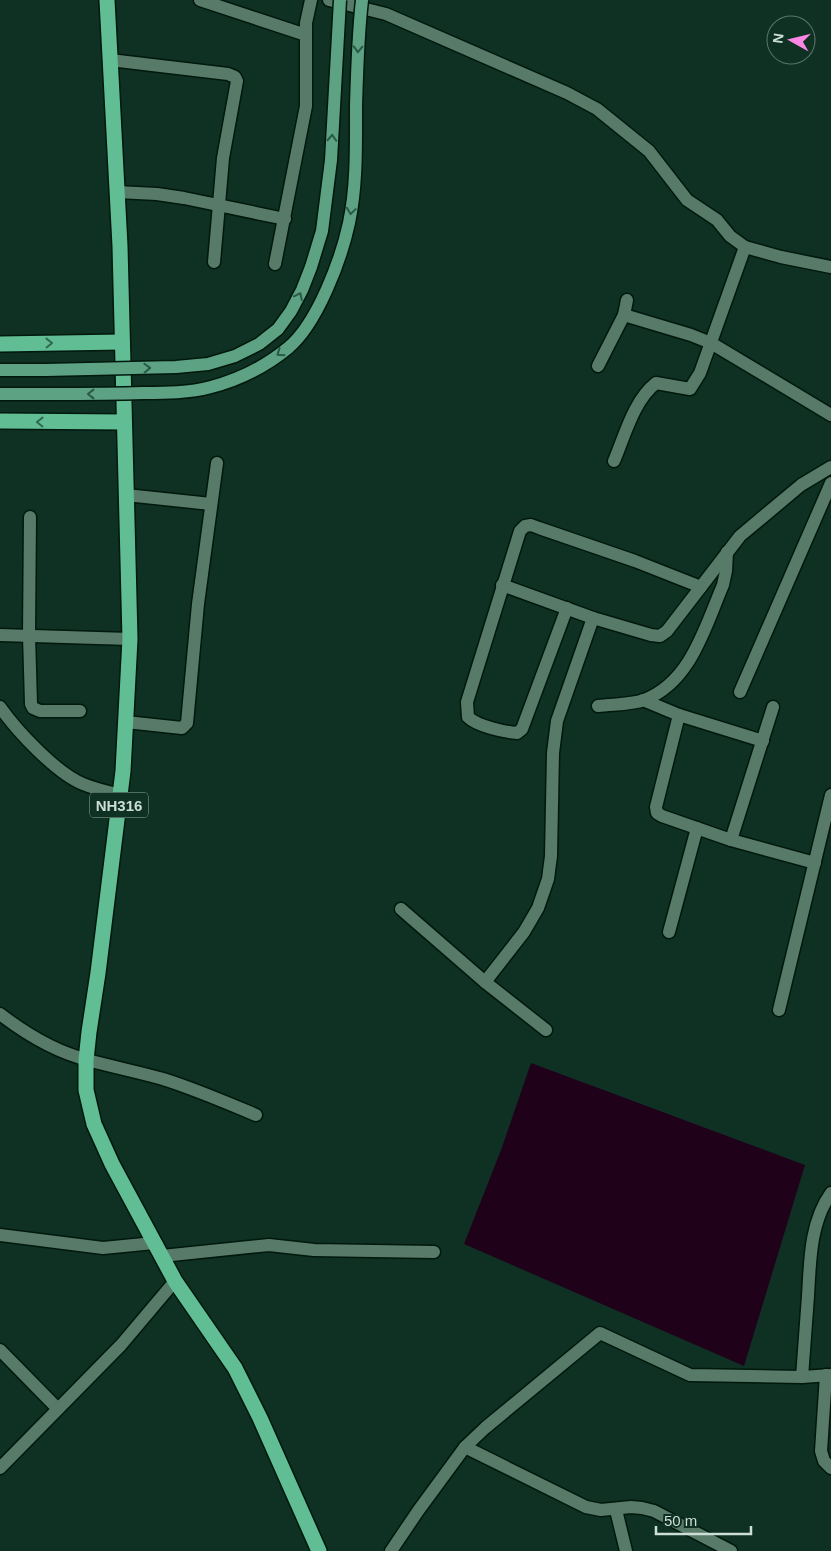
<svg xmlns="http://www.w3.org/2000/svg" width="831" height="1551" viewBox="0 0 831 1551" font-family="Helvetica,sans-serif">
<rect width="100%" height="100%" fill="#0f3123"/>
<path fill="#20011a" d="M531,1063l274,102 -61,201 -280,-122 37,-94z"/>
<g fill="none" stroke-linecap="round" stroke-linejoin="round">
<g stroke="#01180d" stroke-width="15">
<g id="minor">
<path d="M200,0l106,35"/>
<path d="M329,0l57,14 181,79 30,16 52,42 38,49 30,20 13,16 15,11 36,10 50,10"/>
<path d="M110,60l118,14 7,3 2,4 -14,77 -9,104"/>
<path d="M117,192l40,2 27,4 101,21"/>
<path d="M275,264l31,-158v-83l5,-23"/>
<path d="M624,315l67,20 20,8 120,72"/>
<path d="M598,366l26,-51 3,-15"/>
<path d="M614,461c11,-26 20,-61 42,-78l34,6 10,-16 45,-126"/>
<path d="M126,495l85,9"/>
<path d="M30,517l-1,118 2,69 2,4 7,3h40"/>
<path d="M502,585l91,33 58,17 9,1 7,-5 73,-95 61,-51 30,-18"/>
<path d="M567,608l-45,121 -5,4c-13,-1 -40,-7 -49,-16l-1,-15 53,-171 5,-5 6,-1 8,3 96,33 66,26"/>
<path d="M0,635l130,4"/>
<path d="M740,692l91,-209"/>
<path d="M643,700l36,15 84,26"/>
<path d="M598,706c14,-2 32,-1 46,-6 47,-18 61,-73 79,-115l3,-14 1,-19"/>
<path d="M0,707c17,24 56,66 83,77 12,5 25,8 38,11"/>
<path d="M679,715l-23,92 1,6 5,3 69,24 84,23"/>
<path d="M126,722l56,6 5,-5 11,-119 19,-141"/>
<path d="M731,840l42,-133"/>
<path d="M401,909l84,73 61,48"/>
<path d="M669,932l28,-104"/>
<path d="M485,982l39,-50 14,-24 10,-29 3,-23 2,-103 4,-32 36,-103"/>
<path d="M779,1010l52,-215"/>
<path d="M0,1014c26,20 56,38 88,46 25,7 50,12 75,19 32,10 62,23 93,36"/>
<path d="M0,1235l103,13 51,-5"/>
<path d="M162,1256l107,-11 45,5 120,2"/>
<path d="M0,1350l58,59"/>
<path d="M826,1375l-5,76 3,10 7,7"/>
<path d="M802,1377l29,-2"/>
<path d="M465,1447l121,60 15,3 30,-3 11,1 12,3 77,40"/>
<path d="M0,1468l121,-123 54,-64"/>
<path d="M616,1510l10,41"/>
<path d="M391,1551l27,-40 47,-64 20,-19 115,-95 90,42 112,2c2,-27 4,-54 6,-81 2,-34 2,-74 23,-103"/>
</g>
</g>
<g stroke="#01180d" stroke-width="15">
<g id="major">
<path d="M0,370h45"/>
<path d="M0,394h48"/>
</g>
</g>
<g stroke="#01180d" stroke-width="18">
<g id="highway">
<path d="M107,0l13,246 10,393 -7,132 -25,202 -9,59 -3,28v30l8,34 18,40 63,117 60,87 25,50 59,133"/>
<path d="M0,344l122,-2"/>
<path d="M0,421l124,1"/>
</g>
</g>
<use href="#minor" stroke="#577a69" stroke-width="12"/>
<use href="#major" stroke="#5ca283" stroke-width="12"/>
<use href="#highway" stroke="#60bd94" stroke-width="15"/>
<g stroke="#01180d" stroke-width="15" stroke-linecap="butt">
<g id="major-bridge">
<path d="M45,370l131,-3 32,-3 27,-8 24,-12 19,-15 13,-18 11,-21 9,-23 11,-36 9,-71 9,-160"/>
<path d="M48,394c32,0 63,0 95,-1 22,0 46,0 68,-6 27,-7 55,-21 77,-39 29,-24 53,-88 61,-125 8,-38 7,-78 7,-117 1,-35 2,-71 6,-106"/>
</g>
</g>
<use href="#major-bridge" stroke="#5ca283" stroke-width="12"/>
</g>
<defs><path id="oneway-chevron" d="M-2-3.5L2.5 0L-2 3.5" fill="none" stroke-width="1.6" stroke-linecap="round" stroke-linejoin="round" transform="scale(1.25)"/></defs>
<g stroke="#2a5945">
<use href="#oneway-chevron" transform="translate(358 49) rotate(92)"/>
<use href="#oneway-chevron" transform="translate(332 138) rotate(-87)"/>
<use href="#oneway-chevron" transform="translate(351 211) rotate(98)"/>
<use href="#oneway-chevron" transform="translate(299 296) rotate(-64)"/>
<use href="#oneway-chevron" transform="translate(280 353) rotate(146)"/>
<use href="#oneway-chevron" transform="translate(147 368) rotate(-2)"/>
<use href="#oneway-chevron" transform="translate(91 394) rotate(180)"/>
</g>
<g stroke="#2f6950">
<use href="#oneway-chevron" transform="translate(49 343) rotate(-1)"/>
<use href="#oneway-chevron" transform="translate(40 422) rotate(-179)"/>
</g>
<g text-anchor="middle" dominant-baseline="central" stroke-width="4.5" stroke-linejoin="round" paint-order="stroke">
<rect fill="#0f3123" stroke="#93aaa0" stroke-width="1" x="90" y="792.5" width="58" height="25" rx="4"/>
<g font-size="15" font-weight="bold" fill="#ccded5">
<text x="119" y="805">NH316</text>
</g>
</g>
<g transform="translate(791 40) rotate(278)"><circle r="24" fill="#0f3123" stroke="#5b766a"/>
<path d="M0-4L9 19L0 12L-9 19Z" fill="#fc86e3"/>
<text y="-8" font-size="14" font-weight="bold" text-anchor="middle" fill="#ccded5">N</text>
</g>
<path d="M656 1526v8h95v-8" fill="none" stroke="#ccded5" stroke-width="2.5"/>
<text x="664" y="1526" font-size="15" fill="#ccded5" stroke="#0f3123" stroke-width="4" paint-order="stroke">50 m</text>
</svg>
